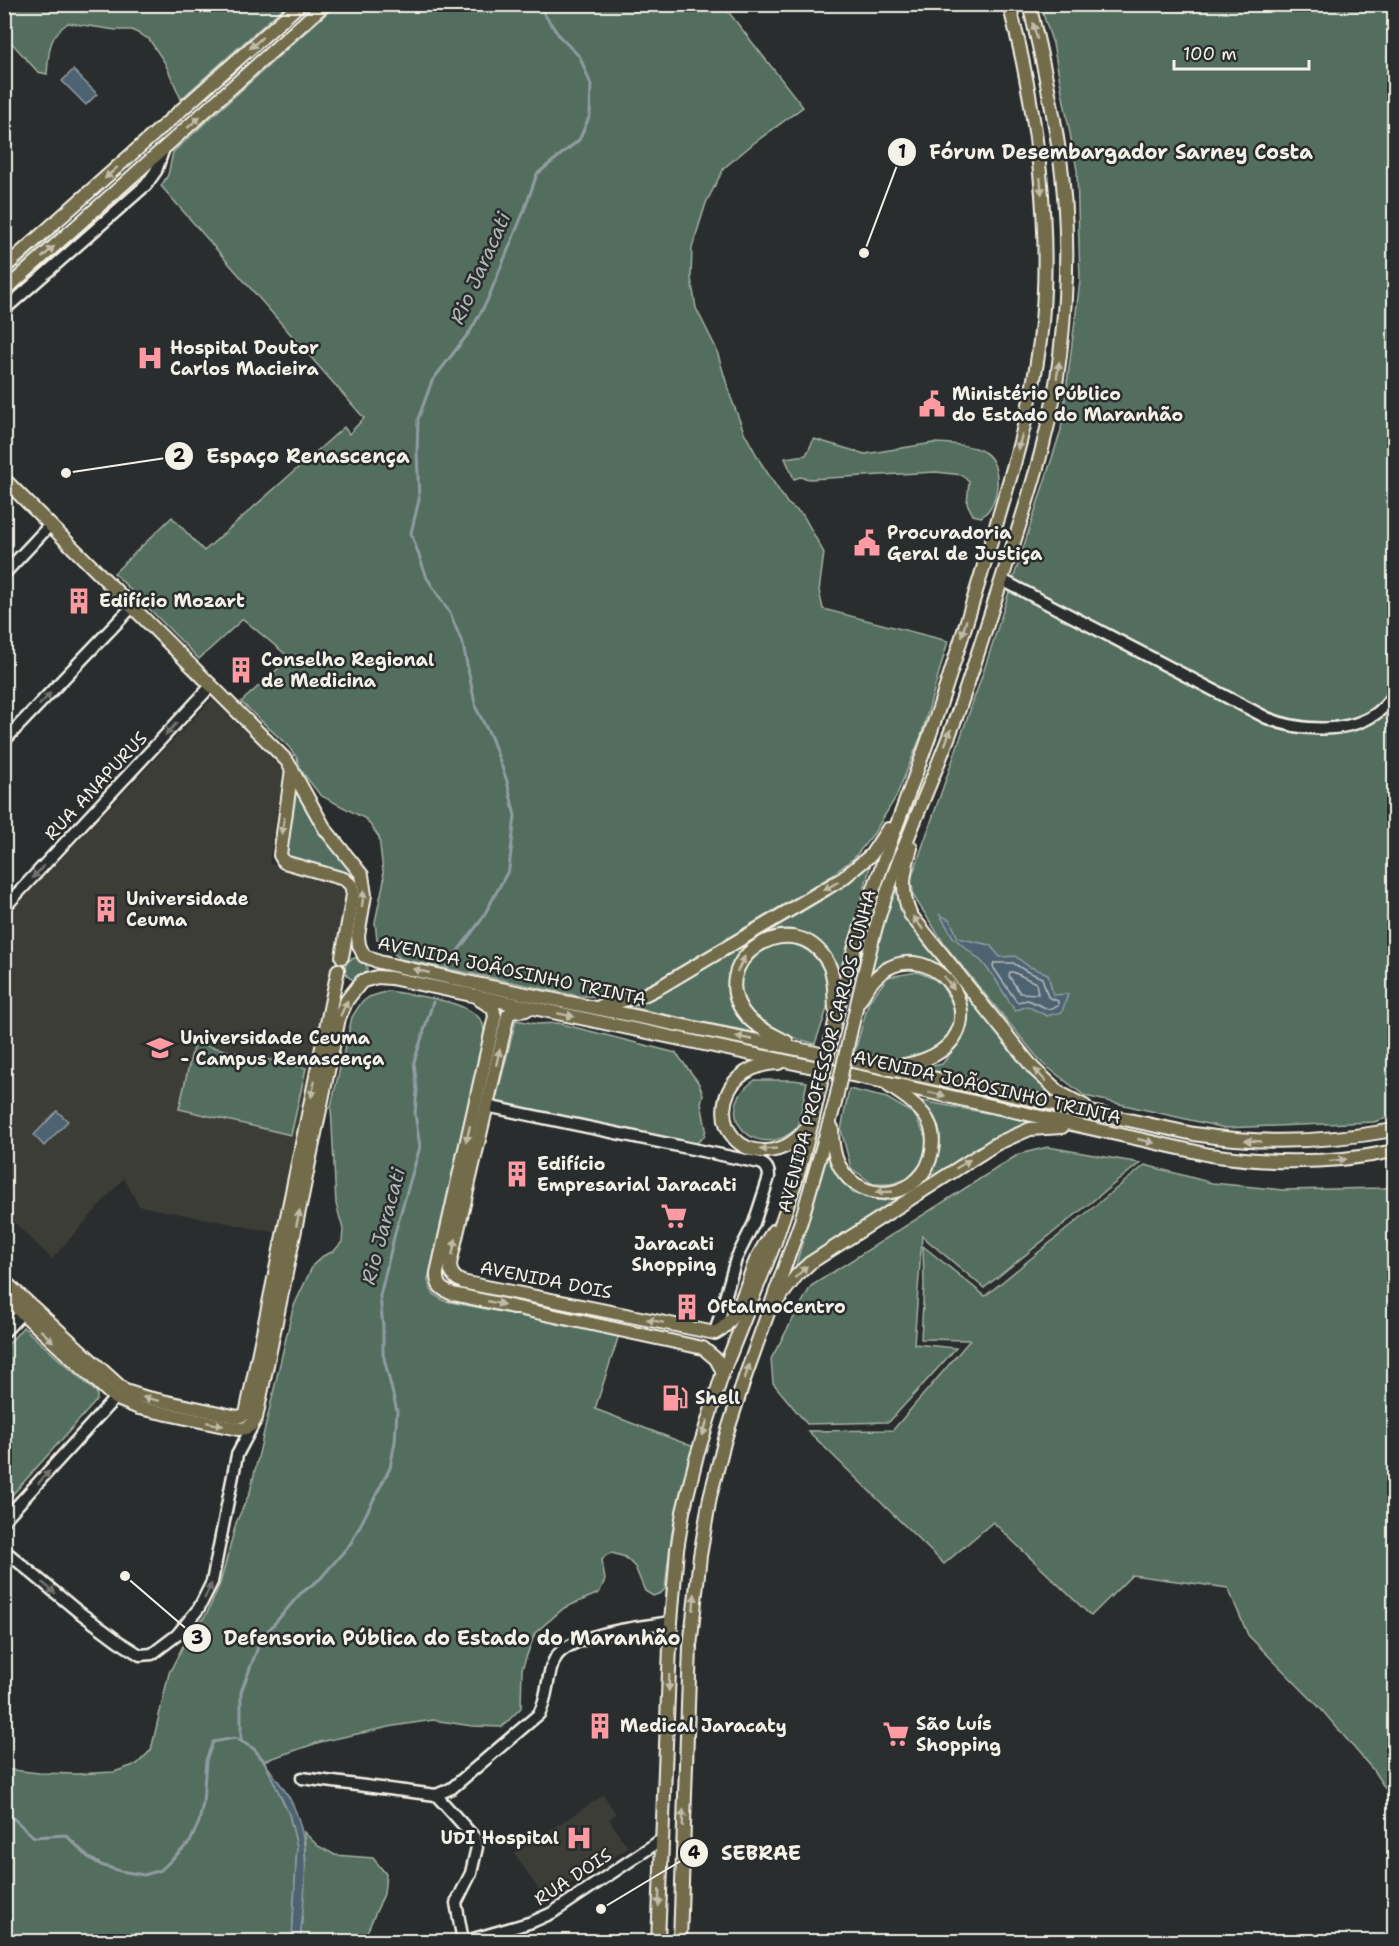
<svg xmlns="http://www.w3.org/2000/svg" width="1399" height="1946" viewBox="0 0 1399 1946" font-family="'Shantell Sans',sans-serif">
<rect width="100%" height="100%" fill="#2a2d2e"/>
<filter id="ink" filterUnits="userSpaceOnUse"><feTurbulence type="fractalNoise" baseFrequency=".0167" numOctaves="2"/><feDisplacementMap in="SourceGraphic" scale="12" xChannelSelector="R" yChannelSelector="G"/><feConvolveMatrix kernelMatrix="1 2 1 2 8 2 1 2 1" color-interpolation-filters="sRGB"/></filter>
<g filter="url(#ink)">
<g fill="#3c3c38">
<path d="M212,699l72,71 -15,93 71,19 9,12 -71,339 -139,-27 -15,-28 -72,81 -47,-45 -1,-295z"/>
<path d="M604,1795l12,19 -7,5 19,29 -83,51 -31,-46z"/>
</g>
<g fill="#536e5e" stroke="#a4b0a3" stroke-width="1.5">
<path d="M4,5l1,-1 281,1 -105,94 -16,-36 -16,-24 -17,-9h-16l-48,-7c-20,14 -19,28 -21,51l-9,-2 -29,-32 -4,1z"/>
<path d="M336,5h387l80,102 -49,36 -30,25 -18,35 -14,45 -1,30 5,30 20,40 15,50 13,34 17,31 26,40 16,12 21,38 -5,38 4,18 125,32 -27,95 -25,61 -22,36 -20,25 -26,20 -176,105 -24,11 -23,3 -26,-1 -178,-37 -24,-19 -2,-18 9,-42 -5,-43 -13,-18 -46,-24 -20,-26 -3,-11 -9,-12 -47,-44 49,-44 -47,-39 -44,40 -85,-86 58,-56 32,34 140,-124 5,7 15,-16 -203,-232 7,-11 5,-23z"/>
<path d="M1040,5h354v1111l-20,6 -149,6 -140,-32 -43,-33 -95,-115 -33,-51 -3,-18 73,-209 77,-240 19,-149 -3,-111 -24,-126z"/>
<path d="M60,229l3,3 -58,52 -1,-6z"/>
<path d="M814,439l51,15 68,-11c12,0 41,2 51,9 20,12 16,54 -3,65l-8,-2 -6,-12 2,-21 -7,-7 -26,-3 -126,7 -10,-2 -6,2 -9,-21 21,-3z"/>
<path d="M295,790l22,39 37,46 2,4 -2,2 -69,-25z"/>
<path d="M871,863l-30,116c-2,-5 -2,-9 -4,-14 -12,-28 -40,-37 -67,-31 -7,9 -39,46 -41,53 -5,19 15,36 28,46l-123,-25v-4l24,-8 171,-100z"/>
<path d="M899,877l5,37 21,31 126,150 -38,-5 -94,-21 23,-5 18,-22 8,-23 -5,-20 -9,-18 -22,-19 -29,-2 -18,7 -13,8 2,-25 20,-65z"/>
<path d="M791,943c26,7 43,33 37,61 -3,14 -9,27 -13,40 -16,-5 -47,-13 -60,-25 -20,-20 -20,-52 4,-69 9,-6 21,-6 32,-7z"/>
<circle cx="356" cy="969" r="11"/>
<path d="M917,972l22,9 14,24 2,23c-5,6 -11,17 -18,22 -25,18 -56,9 -82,1l14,-50 19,-24z"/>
<path d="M388,991c23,4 85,9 95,33 1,3 1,10 2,14l-57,242c2,11 6,16 17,21l174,34 -24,74 99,38c-17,47 -24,93 -29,142l-4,4 -8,3 -8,-5 -10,-24 -10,-10 -13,-4 -6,2 -4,5 3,20 -6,13 -35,15 -29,25 -13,36 -1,39 -19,19 -30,-1 -39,-6 -39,6 -74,16 -56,19 25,53 8,32 -5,95 -287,1v-173l34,4 38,1 37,-2 23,-8 14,-14 18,-77 14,-27 24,-33 13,-29 16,-61 14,-31 43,-184 20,-43 10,-9 11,-5 8,-9 1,-13 -7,-25 -5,-98 21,-89 9,-14 8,-6z"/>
<path d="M516,1020l21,4 21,-1 118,30 22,29 5,12 -2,9 5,26 -2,8 -9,7 -200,-41z"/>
<path d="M194,1043l112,25 -15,67 -112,-26z"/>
<path d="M755,1080h38l14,2 -9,45c-40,39 -91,-14 -43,-47z"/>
<path d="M849,1089l38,9 27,16 14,27 -7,23 -14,15 -16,5h-18l-22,-16 -10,-38z"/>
<path d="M922,1101l124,23 -20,2 -160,96 -71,46 34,-118 8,24 16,19 31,8 41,-21 10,-15 4,-34z"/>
<path d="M1048,1147l92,16 -156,125 -62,-52 -8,108 42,4 -67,74 -82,2 -34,-41 -2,-24 40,-73 208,-132z"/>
<path d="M1145,1165l67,18 71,7 101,-2 10,-2v616l-21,-32 -53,-62 -72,-73 -20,-47 -96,-13 -41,41 -98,-94 -49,42 -136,-133 85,-1 77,-90 -49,-1 3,-54 -1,-39 62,50z"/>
<path d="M23,1327l74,66v7l-92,103v-155z"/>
<path d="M304,1832l14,14 17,9 38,3 13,16 -2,20 -21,47 -63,1 6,-76z"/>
</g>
<g fill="#4e6472" stroke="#909ca1" stroke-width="1.5">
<path d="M73,70l24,24 -11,11 -24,-24z"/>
<path d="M940,915l10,5 8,18 32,7 10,12 15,-1 13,10 20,8 5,21 15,-1 -6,18 -15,4 -20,-10 -12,5 -21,-34 -12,-15 -29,-25z"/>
<path d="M57,1111l11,10 -24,25 -10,-11z"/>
<path d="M264,1761c8,13 19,25 26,38 24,45 14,95 10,142h-8l5,-95 -8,-32z"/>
</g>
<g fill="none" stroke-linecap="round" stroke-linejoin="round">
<g stroke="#b2b9b9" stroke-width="1.5">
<path d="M994,963h19l13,8 16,7 6,19 10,4v5l-10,3 -20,-9 -11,2 -24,-35z"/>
<path d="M1010,972h3l23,11 2,11 -18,-1 -11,-17z"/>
</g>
<g stroke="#909ca1" stroke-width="3">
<path d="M446,967l36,-48 27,-50 6,-53 -8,-35 -16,-44 -15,-29 -13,-63 -13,-32 -23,-35 -16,-45 8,-33 -2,-49 1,-32 14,-38 39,-51 16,-29 37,-90 13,-37 42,-34 11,-25 1,-30 -11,-28 -20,-20 -20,-29 -6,-4"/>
<path d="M264,1761l-10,-12 -13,-8v-49l20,-53 39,-45 20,-15 31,-36 39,-75 5,-26 2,-31 -14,-57v-27l-3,-31 16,-67 24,-82 -5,-33 2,-24 -3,-28 19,-60"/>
<path d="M4,1808l10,11 20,18 32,-2 22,22 13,8 19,6 24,4 17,-5 29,-28 9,-20 4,-19 3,-43 7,-18 22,-4 6,3"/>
</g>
<g stroke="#f4f1e8" stroke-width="15">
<g id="minor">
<path d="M4,310l142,-125 10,-14 8,-23"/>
<path d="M4,574l46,-49"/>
<path d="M1002,580l265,138c31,13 77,16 107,-3 8,-5 14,-12 20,-20"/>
<path d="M4,741l128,-134"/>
<path d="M4,908l207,-222"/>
<path d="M486,1106l274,57c6,2 9,7 9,14l-15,46 -18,36 -21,74"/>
<path d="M4,1332l18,-19"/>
<path d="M4,1520l111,-122"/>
<path d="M4,1550l71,59 43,32 22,14 12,-1 25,-19 9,-11 13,-16 13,-26 25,-127 18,-34"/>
<path d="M302,1778l134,17 16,-7 87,-74c10,-18 7,-41 17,-57 15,-23 89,-31 115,-35"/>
<path d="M436,1795l39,43 2,9 -6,26 -15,30 7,38"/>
<path d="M463,1942l69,-20 20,-9 109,-73"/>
</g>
</g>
<g stroke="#f4f1e8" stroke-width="16">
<g id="major">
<path d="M4,268l296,-264"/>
<path d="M4,291l321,-287"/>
<path d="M4,479l283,282 38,68 37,46 3,20 -7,41 1,9 5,11"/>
<path d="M292,769l-12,86 4,7 60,17 7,6 2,10 -11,62"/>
<path d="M911,848c-7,23 -11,42 -1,66l124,155 26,24 25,13"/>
<path d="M365,956l14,6 98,22 325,66 392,84c67,11 133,8 200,-4"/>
<path d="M363,981l14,-4 14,1 489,103 330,74c62,9 123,9 184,-4"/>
<path d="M480,1000l13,8 2,8 -58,257c-1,13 5,17 16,21l250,54 13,11 7,13"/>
<path d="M860,1000c55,-107 178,48 33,67"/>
<path d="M601,1006l43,-11 16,-8 182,-108 29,-24 17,-26"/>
<path d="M526,1010l-15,2 -3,3 -58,249c0,9 4,14 12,18l253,51c25,-12 31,-50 41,-73 5,-10 11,-19 17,-29"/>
<path d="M834,1027c21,-99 60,-192 94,-287 22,-62 41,-125 60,-188 21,-69 43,-138 52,-211 13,-107 -3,-233 -31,-337"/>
<path d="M850,1034c10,-41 18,-83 31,-124 22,-66 52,-130 76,-195 20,-57 38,-116 57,-173 20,-61 39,-123 46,-187 8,-67 9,-137 -1,-204 -7,-49 -18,-98 -30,-147"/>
<path d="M787,1042c-13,-7 -28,-13 -39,-24 -49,-55 46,-118 80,-55 7,13 6,30 7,45"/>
<path d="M779,1063c-72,2 -70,90 -12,88 18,-1 32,-12 42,-26"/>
<path d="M832,1128c0,12 1,26 7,37 22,43 85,34 93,-14 2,-11 1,-22 -5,-32 -9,-14 -24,-24 -38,-33"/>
<path d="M4,1281l121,110 19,6 94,20 8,-3 92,-444"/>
<path d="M4,1296l111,102 24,10 99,21c9,0 15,-4 18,-11l83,-400 8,-18 15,-19"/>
<path d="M778,1300l19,-25 13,-12 186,-119 34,-15 32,-2"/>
<path d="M658,1942l13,-320 6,-72 6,-38 13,-53 27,-87 51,-127 26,-77 13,-50"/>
<path d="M680,1942l10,-295 10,-91 10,-59 15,-58 20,-62 56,-156 34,-118"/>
</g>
</g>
<use href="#minor" stroke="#2a2d2e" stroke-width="10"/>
<use href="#major" stroke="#726c4b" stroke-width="12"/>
<g stroke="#f4f1e8" stroke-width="16" stroke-linecap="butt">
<g id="major-bridge">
<path d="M835,1103l15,-69"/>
<path d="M813,1118l21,-91"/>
</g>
</g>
<use href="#major-bridge" stroke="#726c4b" stroke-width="12"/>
</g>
<defs><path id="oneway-solid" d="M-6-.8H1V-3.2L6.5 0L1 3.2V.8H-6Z" transform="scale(1.5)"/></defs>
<g fill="#c0bca9">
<use href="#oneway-solid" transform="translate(1035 31) rotate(-104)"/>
<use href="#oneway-solid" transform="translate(256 43) rotate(138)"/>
<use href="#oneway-solid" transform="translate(194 122) rotate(-42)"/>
<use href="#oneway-solid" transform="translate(111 173) rotate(138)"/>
<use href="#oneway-solid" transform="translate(1041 186) rotate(85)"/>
<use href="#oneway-solid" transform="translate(48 252) rotate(-42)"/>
<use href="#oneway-solid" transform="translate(1058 370) rotate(-81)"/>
<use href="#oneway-solid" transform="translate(1020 442) rotate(105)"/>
<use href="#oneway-solid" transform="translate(964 628) rotate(107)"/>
<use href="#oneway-solid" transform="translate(948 737) rotate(-69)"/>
<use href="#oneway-solid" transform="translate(283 826) rotate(99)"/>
<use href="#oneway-solid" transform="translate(831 886) rotate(149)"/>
<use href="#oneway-solid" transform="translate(363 899) rotate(-82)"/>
<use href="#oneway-solid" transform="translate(918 923) rotate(-128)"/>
<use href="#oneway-solid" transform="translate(741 964) rotate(-63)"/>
<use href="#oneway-solid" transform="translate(421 971) rotate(-167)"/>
<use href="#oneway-solid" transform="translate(949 983) rotate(52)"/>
<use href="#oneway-solid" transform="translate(344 1008) rotate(-65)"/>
<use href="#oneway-solid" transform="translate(566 1015) rotate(12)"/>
<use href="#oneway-solid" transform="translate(744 1038) rotate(-169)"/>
<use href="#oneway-solid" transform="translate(498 1057) rotate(-77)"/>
<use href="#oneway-solid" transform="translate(1040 1075) rotate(-133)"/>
<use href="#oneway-solid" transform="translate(313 1089) rotate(102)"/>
<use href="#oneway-solid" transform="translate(937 1094) rotate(13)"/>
<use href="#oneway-solid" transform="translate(468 1134) rotate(103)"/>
<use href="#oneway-solid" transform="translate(1146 1141) rotate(13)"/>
<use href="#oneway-solid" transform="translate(1253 1141) rotate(-177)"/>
<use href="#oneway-solid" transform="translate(768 1149) rotate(177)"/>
<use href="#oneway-solid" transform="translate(1338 1160) rotate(-6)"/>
<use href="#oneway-solid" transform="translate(963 1164) rotate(-32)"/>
<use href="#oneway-solid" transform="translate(884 1192) rotate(178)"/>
<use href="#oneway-solid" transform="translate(298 1218) rotate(-78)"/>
<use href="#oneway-solid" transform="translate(454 1247) rotate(-77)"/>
<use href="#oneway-solid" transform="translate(801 1272) rotate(-44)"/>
<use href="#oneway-solid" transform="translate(496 1303) rotate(12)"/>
<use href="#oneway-solid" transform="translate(655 1321) rotate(-168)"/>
<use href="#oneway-solid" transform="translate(47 1336) rotate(43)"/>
<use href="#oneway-solid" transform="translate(747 1372) rotate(-71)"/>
<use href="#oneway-solid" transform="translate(151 1399) rotate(-168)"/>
<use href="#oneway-solid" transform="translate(215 1424) rotate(12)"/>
<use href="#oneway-solid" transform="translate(705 1428) rotate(107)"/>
<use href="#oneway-solid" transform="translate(694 1602) rotate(-84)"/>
<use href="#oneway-solid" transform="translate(669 1683) rotate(92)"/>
<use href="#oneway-solid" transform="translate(683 1818) rotate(-88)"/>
<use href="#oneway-solid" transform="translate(659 1898) rotate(92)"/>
</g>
<g fill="#71726f">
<use href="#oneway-solid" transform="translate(45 699) rotate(-47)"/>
<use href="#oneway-solid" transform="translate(171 729) rotate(133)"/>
<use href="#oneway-solid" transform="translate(38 872) rotate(133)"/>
<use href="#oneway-solid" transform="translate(44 1477) rotate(-48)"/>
<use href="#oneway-solid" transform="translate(49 1588) rotate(40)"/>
<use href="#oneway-solid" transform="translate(208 1591) rotate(-65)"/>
</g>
</g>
<defs>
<g id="hospital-bare" transform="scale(2.07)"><path d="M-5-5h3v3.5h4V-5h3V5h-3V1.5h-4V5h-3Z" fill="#ff9aa2" stroke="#2a2d2e" stroke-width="2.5" paint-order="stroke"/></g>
<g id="civic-bare" transform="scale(2.07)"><path d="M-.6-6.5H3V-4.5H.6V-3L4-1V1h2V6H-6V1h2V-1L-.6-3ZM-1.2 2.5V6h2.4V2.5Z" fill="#ff9aa2" stroke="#2a2d2e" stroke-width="2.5" paint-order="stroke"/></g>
<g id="building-bare" transform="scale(2.07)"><path d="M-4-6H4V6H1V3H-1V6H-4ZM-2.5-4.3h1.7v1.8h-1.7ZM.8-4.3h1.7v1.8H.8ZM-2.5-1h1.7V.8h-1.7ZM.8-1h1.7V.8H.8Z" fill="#ff9aa2" stroke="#2a2d2e" stroke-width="2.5" paint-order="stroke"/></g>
<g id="university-bare" transform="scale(2.07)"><path d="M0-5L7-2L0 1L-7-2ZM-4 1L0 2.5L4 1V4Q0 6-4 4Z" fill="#ff9aa2" stroke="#2a2d2e" stroke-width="2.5" paint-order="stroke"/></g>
<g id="supermarket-bare" transform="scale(2.07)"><path d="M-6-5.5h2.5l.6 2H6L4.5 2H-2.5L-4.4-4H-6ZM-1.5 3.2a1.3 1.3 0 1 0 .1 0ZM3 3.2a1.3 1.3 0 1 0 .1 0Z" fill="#ff9aa2" stroke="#2a2d2e" stroke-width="2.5" paint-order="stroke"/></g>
<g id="fuel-bare" transform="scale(2.07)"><path d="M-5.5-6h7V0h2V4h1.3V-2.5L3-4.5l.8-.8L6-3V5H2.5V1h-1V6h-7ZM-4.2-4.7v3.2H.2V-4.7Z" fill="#ff9aa2" stroke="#2a2d2e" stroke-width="2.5" paint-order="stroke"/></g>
</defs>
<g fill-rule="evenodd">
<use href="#hospital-bare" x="150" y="358"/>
<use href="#civic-bare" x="932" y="404"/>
<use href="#civic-bare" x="867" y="543"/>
<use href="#building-bare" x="79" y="601"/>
<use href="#building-bare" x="241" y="670"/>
<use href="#building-bare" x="106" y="909"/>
<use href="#university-bare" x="160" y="1048"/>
<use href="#building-bare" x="517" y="1174"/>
<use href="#supermarket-bare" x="674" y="1216"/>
<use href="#building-bare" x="687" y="1307"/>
<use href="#fuel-bare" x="675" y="1398"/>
<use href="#building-bare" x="600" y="1726"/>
<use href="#supermarket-bare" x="896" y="1734"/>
<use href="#hospital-bare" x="579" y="1838"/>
</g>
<g text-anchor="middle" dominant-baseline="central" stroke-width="5" stroke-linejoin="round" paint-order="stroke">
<g font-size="18" font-weight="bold" fill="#f4f1e8" stroke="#2a2d2e" text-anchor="start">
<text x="170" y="348">Hospital Doutor<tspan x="170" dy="21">Carlos Macieira</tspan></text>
<text x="952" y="394">Ministério Público<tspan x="952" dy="21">do Estado do Maranhão</tspan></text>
<text x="887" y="533">Procuradoria<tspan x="887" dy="21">Geral de Justiça</tspan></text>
<text x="99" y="601">Edifício Mozart</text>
<text x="261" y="660">Conselho Regional<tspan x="261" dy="21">de Medicina</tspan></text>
<text x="126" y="899">Universidade<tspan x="126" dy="21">Ceuma</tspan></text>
<text x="180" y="1038">Universidade Ceuma<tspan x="180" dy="21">- Campus Renascença</tspan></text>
<text x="537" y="1164">Edifício<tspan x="537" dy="21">Empresarial Jaracati</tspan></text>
<text x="674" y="1244" text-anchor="middle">Jaracati<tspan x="674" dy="21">Shopping</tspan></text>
<text x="707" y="1307">OftalmoCentro</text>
<text x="695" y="1398">Shell</text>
<text x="916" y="1724">São Luís<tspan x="916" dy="21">Shopping</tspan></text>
<text x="620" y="1726">Medical Jaracaty</text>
<text x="559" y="1838" text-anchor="end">UDI Hospital</text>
</g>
<g font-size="18" fill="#f4f1e8" stroke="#2a2d2e">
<text transform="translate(96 786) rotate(-47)">RUA ANAPURUS</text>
<text transform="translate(512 971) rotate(12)">AVENIDA JOÃOSINHO TRINTA</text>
<text transform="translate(827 1051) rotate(-75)">AVENIDA PROFESSOR CARLOS CUNHA</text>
<text transform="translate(987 1087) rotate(13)">AVENIDA JOÃOSINHO TRINTA</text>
<text transform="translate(546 1280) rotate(11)">AVENIDA DOIS</text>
<text transform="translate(573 1877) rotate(-33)">RUA DOIS</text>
</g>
<g font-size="20" font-style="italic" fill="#b2b9b9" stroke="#2a2d2e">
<text transform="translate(480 268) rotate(-66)">Rio Jaracati</text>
<text transform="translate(383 1226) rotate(-75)">Rio Jaracati</text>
</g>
</g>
<path fill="none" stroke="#f4f1e8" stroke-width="2" d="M864 253L902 152M66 473L179 456M125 1576L197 1638M601 1909L694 1853"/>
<g fill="#f4f1e8" stroke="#2a2d2e" stroke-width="2">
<circle cx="864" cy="253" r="6"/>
<circle cx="66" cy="473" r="6"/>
<circle cx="125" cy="1576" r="6"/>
<circle cx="601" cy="1909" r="6"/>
<circle cx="902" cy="152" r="15"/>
<circle cx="179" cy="456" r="15"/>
<circle cx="197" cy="1638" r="15"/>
<circle cx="694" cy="1853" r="15"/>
</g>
<g font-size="18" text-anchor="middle" font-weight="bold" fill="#111">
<text x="902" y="158">1</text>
<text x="179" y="462">2</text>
<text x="197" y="1644">3</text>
<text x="694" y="1859">4</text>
</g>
<g font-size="20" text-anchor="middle" font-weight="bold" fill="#f4f1e8" stroke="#2a2d2e" stroke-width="5" stroke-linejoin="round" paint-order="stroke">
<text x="1121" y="159">Fórum Desembargador Sarney Costa</text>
<text x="308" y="463">Espaço Renascença</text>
<text x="452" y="1645">Defensoria Pública do Estado do Maranhão</text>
<text x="761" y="1860">SEBRAE</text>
</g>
<rect width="1399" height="1946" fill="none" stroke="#2a2d2e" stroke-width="24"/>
<rect x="12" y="12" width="1375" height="1922" fill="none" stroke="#f4f1e8" stroke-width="2" filter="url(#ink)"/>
<path d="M1174 60v9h135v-9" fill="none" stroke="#f4f1e8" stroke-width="3"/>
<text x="1183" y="60" font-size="18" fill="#f4f1e8" stroke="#2a2d2e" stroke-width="4.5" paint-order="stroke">100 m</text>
</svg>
